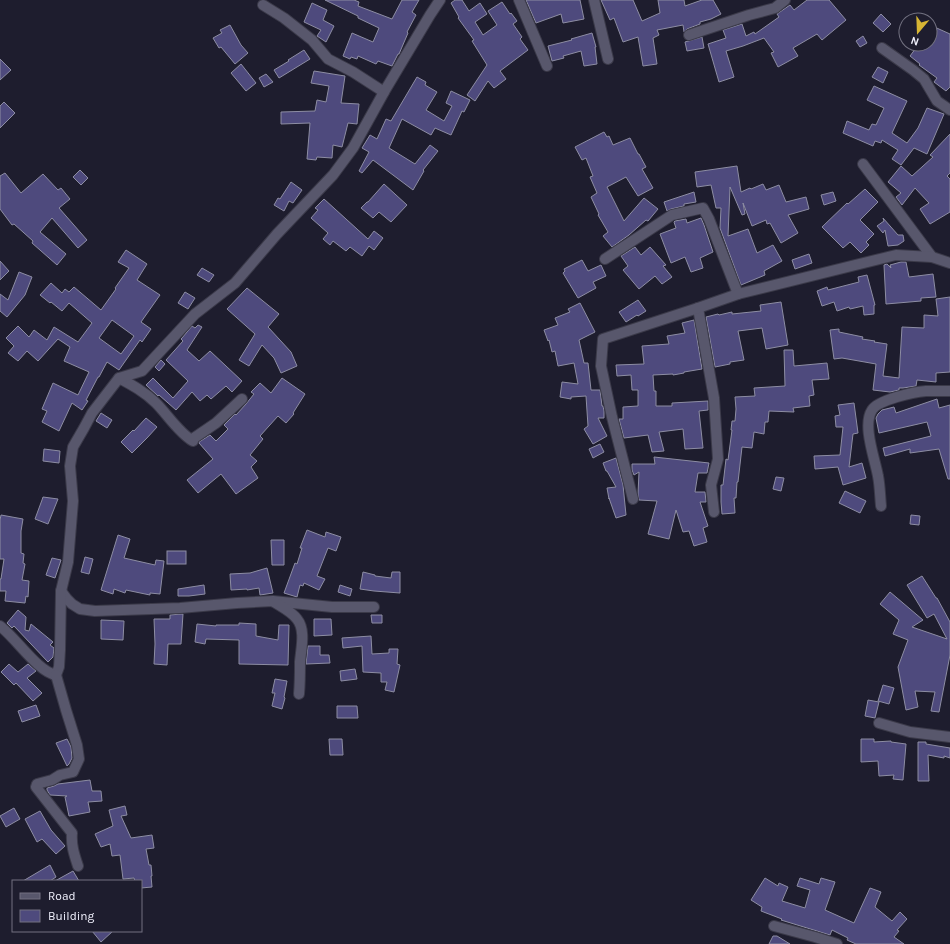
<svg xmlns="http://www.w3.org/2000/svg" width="950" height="944" viewBox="0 0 950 944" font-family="Karla,sans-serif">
<rect width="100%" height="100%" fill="#1e1d2e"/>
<g fill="#4e4a7d" stroke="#8d8da3" fill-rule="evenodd">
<path d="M325,0h29l5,2 -1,4 34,13 10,-19h17l-7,12 4,3 -9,17 1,1 -9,21h-1l-6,12 -14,-5 -2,3 -18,-8 -1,3 -6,-2 -1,2 -7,-3 9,-23 21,9 6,-14 -21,-10v-2z"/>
<path d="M455,0h7l7,11 11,-8 7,11 -12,8 8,13 14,-10 -9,-14 14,-9 8,12 1,-1 6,8 -4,3 9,13 -2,2 8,11 -28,21 6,8 -12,9 -6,-7 -13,20 -8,-6 20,-30 -15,-24 2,-1 -16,-22 1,-1 -8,-14z"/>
<path d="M526,0h54l4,19 -21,4 -2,-9 -25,9z"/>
<path d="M601,0h32l9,21 18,-8 -2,-13h26l1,6 17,-6h11l8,14 -10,5 -11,3v2l-13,5 -3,3 -1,-7 -26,5 2,5 -6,3 4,26 -14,2 -5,-29 -15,5 -9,-24 -4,2z"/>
<path d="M807,0h22l17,20 -24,20 -5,-6 -24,14 5,8 -20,11 -7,-14 3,-1 -10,-14 -21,8 -17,5 8,26 -15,5 -11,-38 18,-6 -3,-8 19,-6 4,12 8,-4 1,2 24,-17 -2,-3 13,-9 4,5z"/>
<path d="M312,3l15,7 -4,10 11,6 -8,16 -9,-6 4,-6 -17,-8z"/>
<path d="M881,14l10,10 -8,8 -10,-9z"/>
<path d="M230,25l11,20 7,8 -13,11 -14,-17 -2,1 -6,-10 9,-5 -2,-3z"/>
<path d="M930,25l20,9v53l-4,4 -12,-9 3,-4 -18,-13 1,-1 -10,-8 9,-12h11z"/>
<path d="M592,33l4,14h-1l2,17 -13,2 -3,-15 -18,5 1,2 -12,3 -4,-15 24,-6 -1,-1z"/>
<path d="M863,36l4,7 -7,4 -4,-6z"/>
<path d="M702,37l2,11 -17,3 -2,-9z"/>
<path d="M304,50l6,9 -31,19 -5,-8 15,-9 -1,-1z"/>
<path d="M0,59l11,11 -11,10z"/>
<path d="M241,64l15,19 -10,8 -15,-18z"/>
<path d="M878,67l10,5 -5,11 -11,-6z"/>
<path d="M314,71l31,5 -4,27 18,1 -2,20 -9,-1 -6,24 -9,-2 -1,13 -15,-1 -1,3 -9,-1 3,-36 -29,1v-12l34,-1 2,-11 9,2 3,-16 -18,-3z"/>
<path d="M266,74l7,8 -9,5 -5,-9z"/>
<path d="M417,77l9,5 -1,3 12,7 -11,18 18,11 8,-15 -6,-3 5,-12 19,9 -6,12 -2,-1 -11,24 -16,-7 -4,7 -29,-16 -13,29 26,16 15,-19 8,6 -15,19 1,1 -11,19 -40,-30 -11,13 -3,-2 10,-19 -7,-4 8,-13 7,4 9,-20 5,2z"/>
<path d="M874,86l33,15 -15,32 15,10 11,-15 9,-20 17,6 -17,40 -13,-6 -13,17 -9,-6 6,-9 -16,-10 -1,3 -6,-2 -2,5 -30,-13 4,-12 22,9 3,-6 4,1 8,-17 -17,-8z"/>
<path d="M4,102l11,11 -15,15v-22z"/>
<path d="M604,132l3,5 2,-1 4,9 17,-7 8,16h1l7,13 -4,2 11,19 -15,8 -12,-19 -19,10 17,34 20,-23 14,11 -10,12 -2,-1 -17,15 -17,12 -9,-11 5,-4 -10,-17 1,-1 -8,-17 6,-4 -7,-16 3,-1 -7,-18 -4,2 -7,-13z"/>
<path d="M950,134v39l-3,3 3,3v33l-20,12 -10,-15 9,-6 -14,-15 -13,17 -6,-8 5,-4 -13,-11 13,-16 11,10 21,-19 -3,-2z"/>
<path d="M737,166l4,26 9,-4 1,1 12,-5 3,6 13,-5 7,17 20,-5 3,12 -21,6 10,18 -17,10 -11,-20 -3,1 -1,-4 -14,6 -9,-23 2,11 -3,1 -12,-28 -2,49 20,-7 9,24 16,-8 9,16 -18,10 1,4 -24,10 -21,-57 1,-20h-5l-5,-23 -14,2 -2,-15z"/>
<path d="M80,170l8,8 -7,7 -8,-8z"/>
<path d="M5,173l16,20 22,-19 15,16 3,-2 9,11 -11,9 28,32 -9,8 -26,-30 -12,14 26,22 -9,11 -25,-22 1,-2 -19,-17 -2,1 -12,-16v-33z"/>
<path d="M291,182l11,8 -9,13 -4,-2 -5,10 -10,-6 4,-7 2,1z"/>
<path d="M384,184l23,21 -16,17 -12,-10 -6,6 -12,-10 6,-6h1z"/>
<path d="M865,189l13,13 -18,18 14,14 -8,8 3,3 -8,8 -11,-11 -7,6 -21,-21 25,-24 1,1z"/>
<path d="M694,192l2,10 -12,2v2l-13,3 -4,2 -3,-9z"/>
<path d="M833,192l3,9 -12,4 -3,-10z"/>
<path d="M324,199l44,40 6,-8 9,7 -9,12 -5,-4 -7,10 -12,-9 -4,4 -13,-10 -3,4 -7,-6 5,-6 -17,-15 7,-8 -3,-2z"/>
<path d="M701,218l3,7 9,27 -13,6 3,10 -12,4 -6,-15 -14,6 -11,-29 16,-6 -2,-6 1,-1 11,-2 1,4z"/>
<path d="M883,218l15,17h5l1,6 -6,4 -10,1 -3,-16 -2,3 -6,-7 7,-5z"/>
<path d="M635,247l6,8 9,-8 16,18 -3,1 9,11 -10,7 -7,-8 -16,13 -16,-19 5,-4 -7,-10z"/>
<path d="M126,250l21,14 -10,16 23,15 -19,27 10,7 -9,13 -2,-2 -21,30 -12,-8 -8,15h-1l-12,23 2,1 -6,9 -10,-7 -13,28 -17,-9 5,-11 -5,-2 11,-26 25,12 11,-23 -25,-11 6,-14 -12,-8 -20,22 -11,-10 -9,10 -10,-8 6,-7 -8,-8 12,-12 11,11 5,-7 13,10 7,-13 24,15 14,-19 -23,-20 -7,8 -11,-9 -1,1 -10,-8 11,-12 11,10 3,-4 4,3 5,-5 27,23 15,-21 -1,-1 14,-20 -11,-6zM112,320l22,16 -13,18 -22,-16z"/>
<path d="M809,254l3,9 -17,6 -3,-9z"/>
<path d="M582,260l6,11 13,-6 5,11 -13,6 3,6 -18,10 -15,-25 2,-2 -1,-2z"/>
<path d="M0,261l9,10 -9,9z"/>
<path d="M901,262h5l3,15 24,-3 3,23 -15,1v3l-35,3 -2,-39 3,-1 4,4 -1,-3z"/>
<path d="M202,268l12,7 -5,7 -12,-7z"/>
<path d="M19,272l13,5 -7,18 -18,22 -7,-6v-17l8,6z"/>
<path d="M867,275l8,30h-1v9l-10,1 -1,-9 -13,3 -1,-2 -12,4 -3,-9 -12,4 -5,-15 10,-4 1,3 31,-8 -1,-5z"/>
<path d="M247,288l32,26 -11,13 23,25 6,14 -16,7 -7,-15 -12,-13 -13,21 -10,-6 16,-26 -28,-25z"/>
<path d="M185,292l10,6 -7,11 -10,-6z"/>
<path d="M950,297v75l-14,1v9l-19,-2 -1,6 -13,2h-4v2l-9,2 -17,-2 3,-26 -34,-6 -8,1 -4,-29 9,-1v3l24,5 -1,2 13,2 -1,1 13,2 -4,32 16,2 3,-51 22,1v-13l14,1 -2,-17z"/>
<path d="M638,300l8,11 -8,5 -1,-1 -11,7 -7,-10z"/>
<path d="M781,302l7,43 -22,4 -4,-21 -24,3 6,29 -14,2v2l-15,3 -9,-50 12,-3 1,1 13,-3v2l29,-3 -1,-6z"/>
<path d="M580,303l15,29 -16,8 5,23h4l3,27h9l2,16h1l1,5v7h-6l9,18 -14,8 -9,-15 4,-3 -2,-30 -15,1v2l-11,-2 2,-15 16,2 -4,-21 -16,3 -3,-15 -3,1 -3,-12 -1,1 -4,-11 14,-5 -3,-7 15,-6 -2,-3z"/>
<path d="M694,320l8,49 -18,3v1l-11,2v-1l-20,1 1,16h2v15h16v-3l36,-2v9l-9,1 4,37 -18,1 -2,-20 -24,3 5,19 -12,1 -4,-17 -24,3 -5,-19h4v-12l15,-1v-16h-6l-1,-15 -14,1 -1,-11 28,-1 -2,-18 27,-2 -2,-8 18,-3 -3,-10z"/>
<path d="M198,325l4,2 -15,23 12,11 11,-10 32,30 -10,11 -6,-6 -15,13 -4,-4 -7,6 -8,-9 -16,18 -17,-15 -1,1 -12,-11 7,-7 20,20 15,-17 -22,-21 17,-19 -2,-2 1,-1 10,-12 3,2z"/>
<path d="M784,350h9l1,16 33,-3 2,16 -17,1 2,15 -5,1 1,10 -17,2 1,4 -25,-1 -1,11h-3l-1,12 -10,-2 -2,16 -10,-1 -4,35h-1l-1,16h-2l1,15 -13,1 -1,-12v-17h2l3,-26 2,1 4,-30h-1l1,-9h3l1,-12 -1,-12 20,-1 -1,-8 31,-2z"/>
<path d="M161,360l4,4 -6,7 -4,-4z"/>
<path d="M282,378l23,16 -12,19 1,1 -8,9 -8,-7 -18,20 3,3 -13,16 7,6 -6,6 7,11 -22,16 -15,-20 -23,19 -11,-13 26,-21 -14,-16v-1l11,-7 6,6 12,-12 -4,-4 11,-11 1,1 10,-11 8,-10 -3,-2 9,-9 11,10z"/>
<path d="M937,399l2,9 11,-3v74h-2l-9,-30 -29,4v-4l-25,7 -2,-8 48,-12 -4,-14 -48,11 -3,-15 2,-4 4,-4 12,-3 2,6z"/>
<path d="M854,403l4,30 -5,1 -4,33 13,-4 4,15 -23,7 -5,-18 -23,2 -1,-13 26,-1 3,-28h-7l-1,-11 5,-1 -2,-10z"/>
<path d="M101,413l11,7 -5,8 -11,-7z"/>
<path d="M146,418l11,9 -10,11 -15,15 -11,-11 12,-12 1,1z"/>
<path d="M600,444l4,8 -11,6 -4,-9z"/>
<path d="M44,449l16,2 -1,12 -16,-2z"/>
<path d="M654,457l55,6 -2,10h-9l-3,19h10l1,10h-6l8,24 -5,2 4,14 -13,4 -5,-15 -6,1 -7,-22 -7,29 -21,-5 9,-33 -18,-1 -1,-6 1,-22 -5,3 -2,-5v-6h23z"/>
<path d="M616,458l7,27 3,30 -10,3 -7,-20v1l-2,-11 9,-1 -9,-16h-1l-3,-8z"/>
<path d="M776,477l8,1 -3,13 -8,-2z"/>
<path d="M845,491l21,10 -6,12 -21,-10z"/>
<path d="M43,497l15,2 -10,25 -13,-5 7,-19z"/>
<path d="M1,515l22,4 -2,12v22l3,1 -1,9 2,1 -3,16 7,1 -1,16 -2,-1 -1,7 -20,-2 1,-10h-6v-12h1l3,-20h-4v-39z"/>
<path d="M911,515l9,1 -1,9 -9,-1z"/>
<path d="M307,530l18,7 1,-5 15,5 -5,14 -8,-3 -11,28 8,3 -6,11 -15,-7 -1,3 -3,-1 -3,12 -13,-4 11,-30 2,1 5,-16h-2z"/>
<path d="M118,535l12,4 -6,19 31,7 1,-5 8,1 -4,33 -10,-1v2l-24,-5 -1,3 -11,-4 -1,5 -12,-4z"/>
<path d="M271,540h13v25h-12z"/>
<rect x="167" y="551" width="19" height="13"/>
<path d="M85,557l8,2 -4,15 -8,-2z"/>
<path d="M52,558l9,2 -6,18 -9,-3z"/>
<path d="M267,568l6,25 -13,2 -1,-7 -12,2v-1l-16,1 -1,-16 20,-1z"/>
<path d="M363,572l12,3v1l16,2 1,-6h8v21l-26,-2 -14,-2z"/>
<path d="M922,576l14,22h1l13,24v33l-11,57 -8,-1 4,-19 -20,-1 3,16 -12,3 -8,-43 10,-27 -15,-6 6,-14 -19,-16 10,-12 33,28 -11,7 35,12 -13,-25 -7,4 -20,-33z"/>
<path d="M204,585l1,9 -16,2h-11v-7z"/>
<path d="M340,585l12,4 -2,7 -12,-4z"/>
<path d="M18,610l8,7 -1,13 4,1 2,-7 22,18 -3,3 4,3 -1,9 -5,5 -34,-36 -2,2 -5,-5z"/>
<path d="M181,614h2l-2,30h-13l-1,21 -13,-1 1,-20 -1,-25h16v-4z"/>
<path d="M371,615h11v8h-10z"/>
<path d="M314,619h17l1,16 -18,1z"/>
<path d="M101,620l23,1 -1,19 -22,-1z"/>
<path d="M239,623l17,1v12l22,4 1,-15h10l-1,40 -49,-1v-24l-33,-1 -1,5 -10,-2 2,-18 19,2v-1h23z"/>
<path d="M371,636l1,18 17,-1v-4h9l-1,15 3,1 -6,27 -9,-2 2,-8h-6v-9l-18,-1 -1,-26 -19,2 -1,-10z"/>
<path d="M308,646h12v9h9l1,8 -24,1z"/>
<path d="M9,664l9,8 10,-8 8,7 -9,7 15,15 -9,8 -17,-18 -2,2 -13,-13z"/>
<path d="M355,669l2,10 -16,2 -1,-10z"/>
<path d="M275,679l12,2 -3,16 1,1 -3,11 -10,-3 3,-13h-3z"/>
<path d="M883,685l11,3 -5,16 -11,-3z"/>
<path d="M868,700l11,2 -4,16 -10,-2z"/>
<path d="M36,705l4,11 -18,6 -4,-11z"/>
<path d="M337,706h20l1,12h-21z"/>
<path d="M67,739l4,8 1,11 -3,6 -2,2 -11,-23z"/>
<path d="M329,739h13l1,16h-13z"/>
<path d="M861,739h13v3l17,-1v1l15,2 -3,36 -10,-1 1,-4 -15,1 -1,-15 -17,1z"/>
<path d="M918,742h8v2l24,4v10l-6,-2v2l-16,-3 1,26h-11z"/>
<path d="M90,780l2,11h9l1,10 -14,1 2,10 -21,4 -4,-19 2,-1 -17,-1 -3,-5v-2l7,-2 4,-2z"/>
<path d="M125,806l2,9 -6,1 10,22 21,-3 2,13 -8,1 3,16h2l1,11h-1l1,11 -11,1v-7h-6l-1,-3 -11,1 -3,-24 -8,1 -2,-12 -9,3 -6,-13 18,-8 -4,-16z"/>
<path d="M14,808l6,11 -14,8 -6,-11z"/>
<path d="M40,811l11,19 14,16 -9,8 -14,-15 -5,3 -12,-23z"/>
<path d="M50,865l6,12 -6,4h-27z"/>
<path d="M73,871l6,10h-24z"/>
<path d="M765,878l13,8 1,-3 9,4 -6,14 23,7 5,-18 -13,-4 3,-8 19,6 2,-6 14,4 -10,28 29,13 16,-35 11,4 -6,15 17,14 8,-9 7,7 -10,11 2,1 -5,6 10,7h-48l-9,-4 1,-2 -16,-8 -2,5 -49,-15 1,-1 -21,-8 1,-4 -11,-7z"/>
<path d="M92,931h21l-12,11z"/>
<path d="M773,936h4l13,8h-21z"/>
</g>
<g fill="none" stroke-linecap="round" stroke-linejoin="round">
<g stroke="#3b3a49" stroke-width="12">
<g id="minor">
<path d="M519,0l28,66"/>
<path d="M594,0l14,59"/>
<path d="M263,5l21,13 28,22 16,19 25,13 31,20"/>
<path d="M689,35l60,-20 26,-7 10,-8"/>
<path d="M882,48l31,22 11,9 13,22 13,9"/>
<path d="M863,164l69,93"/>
<path d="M605,259l67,-44 31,-7 6,11 29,75"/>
<path d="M698,308l16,90 4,61 -7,26 3,27"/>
<path d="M119,378c13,7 26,14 37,25 11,11 23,30 37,38l1,-3 22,-15 26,-24"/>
<path d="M633,499l-21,-82 -11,-51 2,-27 95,-31 40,-14 158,-39 36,2 18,6"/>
<path d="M881,506c-1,-10 -1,-20 -3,-30 -3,-17 -16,-51 -6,-66 6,-10 41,-18 54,-19 8,0 16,0 24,0"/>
<path d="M61,591l6,8 5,5 8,5 15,2 85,-3 57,-5 36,-2 59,6h42"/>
<path d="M274,602c8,5 18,10 23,17 9,11 4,30 3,43 0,11 0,21 -1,32"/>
<path d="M0,626c16,12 38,46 56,49l3,-8 1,-17 1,-59 7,-29 5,-61 -3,-35 3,-19 11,-19 8,-15 27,-35 23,-7 53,-57 40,-31 42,-49 56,-59 20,-27 31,-56 46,-77 10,-15"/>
<path d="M56,675l10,35 11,35 2,14 -6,13 -13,3 -8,5 -15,4 -1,3 36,46c-1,12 2,21 6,33"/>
<path d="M879,723l31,9 40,5"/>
<path d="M774,926l41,11 22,7"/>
</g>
</g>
<use href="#minor" stroke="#58576c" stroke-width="10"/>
</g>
<rect x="12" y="880" width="130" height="52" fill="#1e1d2e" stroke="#727180"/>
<rect x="20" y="893" width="20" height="6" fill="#58576c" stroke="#727180"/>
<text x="48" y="900" font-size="12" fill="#f0f0fc">Road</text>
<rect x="20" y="910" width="20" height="12" fill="#4e4a7d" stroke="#727180"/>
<text x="48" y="920" font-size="12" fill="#f0f0fc">Building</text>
<g transform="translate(918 32) rotate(199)"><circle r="19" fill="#1e1d2e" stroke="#727180"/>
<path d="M0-3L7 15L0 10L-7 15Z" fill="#d7b534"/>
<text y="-6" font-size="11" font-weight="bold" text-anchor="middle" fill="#f0f0fc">N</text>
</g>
</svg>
